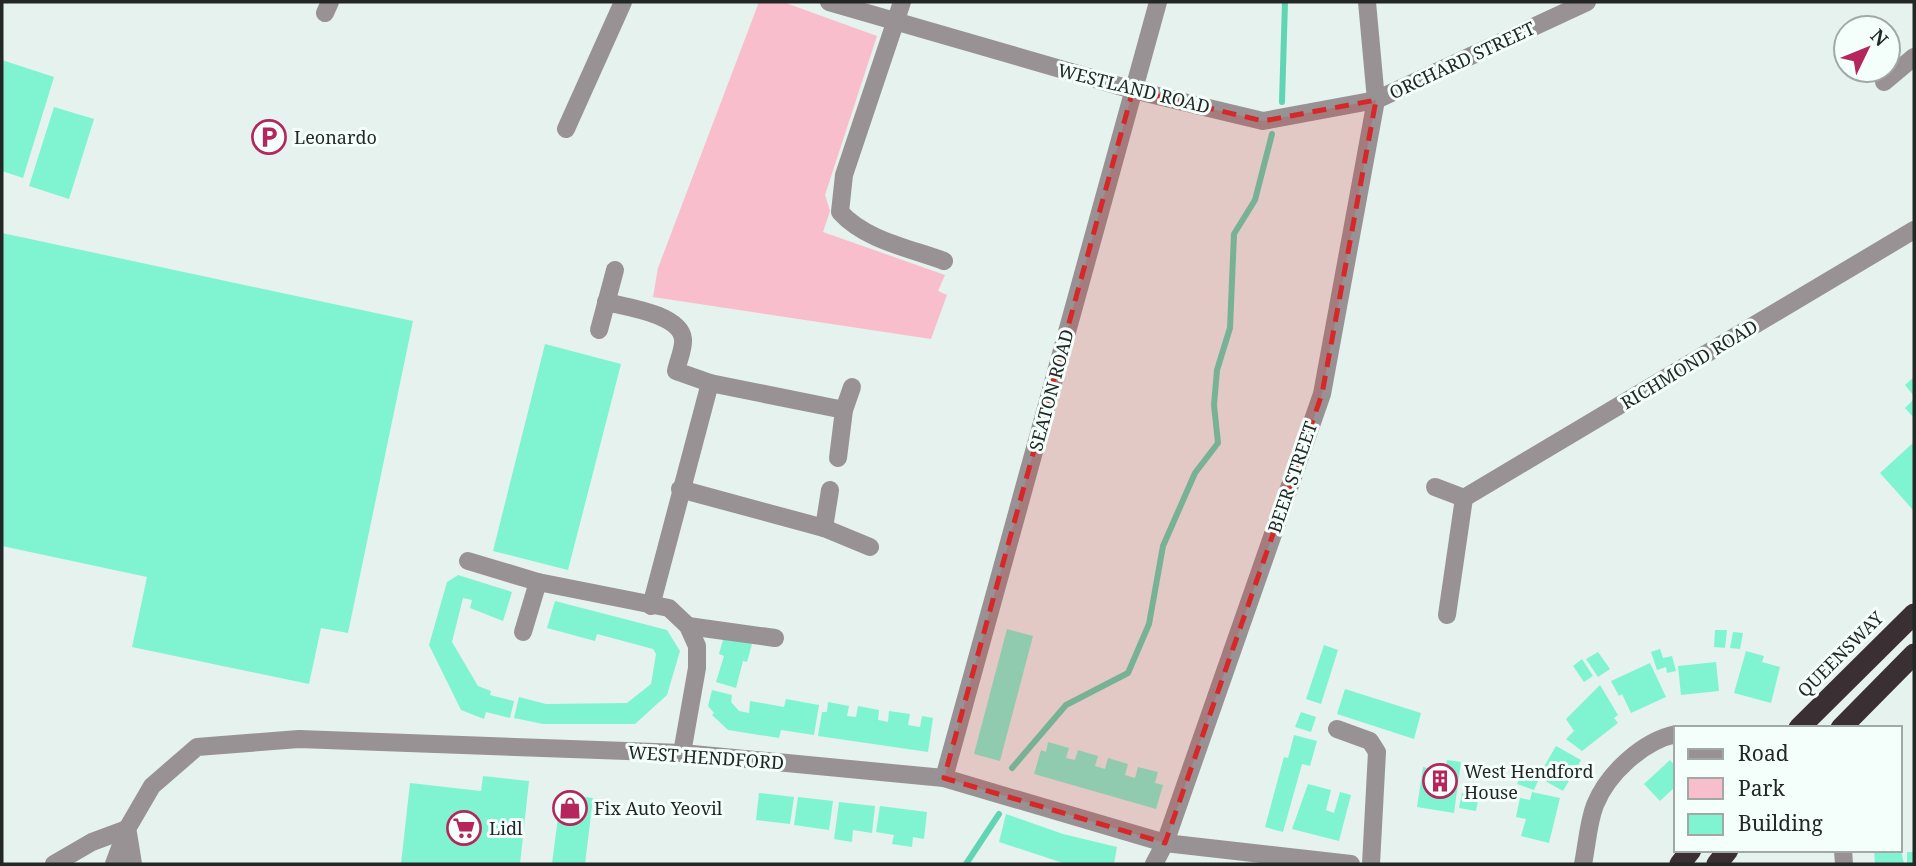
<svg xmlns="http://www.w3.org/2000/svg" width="1916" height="866" viewBox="0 0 1916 866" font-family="'Noto Serif',serif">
<rect width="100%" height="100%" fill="#e5f2ed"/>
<path fill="#f9becb" d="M759,2h24l94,34 -52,159 5,16 -7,21 122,43 -7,16 9,4 -16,44 -278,-42 5,-29z"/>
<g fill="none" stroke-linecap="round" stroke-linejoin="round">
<g stroke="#60d5b3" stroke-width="6">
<path d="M1282,102l3,-100"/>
<path d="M1012,768l54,-63 62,-32 21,-49 14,-78 32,-73 23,-30 -4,-38 3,-35 13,-42 4,-94 21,-34 17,-66"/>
<path d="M966,864l33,-50"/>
</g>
</g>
<g fill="#80f4d1">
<path d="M2,60l52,17 -31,101 -21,-7z"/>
<path d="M54,107l40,12 -25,80 -40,-13z"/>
<path d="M2,233l411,88 -65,312 -27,-5 -12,56 -177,-37 15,-70 -145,-31z"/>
<path d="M545,344l76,20 -53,206 -75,-19z"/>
<path d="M1914,377v19l-9,-11z"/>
<path d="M1914,399v19l-9,-10z"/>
<path d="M1914,442v69l-34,-38z"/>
<path d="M458,575l54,17 -9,29 -33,-13 2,-8 -9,-2 -11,44 26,44 13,5 -1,4 24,6 -4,17 -24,-6 -2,7 -23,-9 -32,-65 18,-63z"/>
<path d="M555,601l112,29 13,21 -13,44 -32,29h-92l-29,-6 5,-21 27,7 81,-1 24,-19 5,-30 -3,-5 -56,-15 -2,7 -48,-13z"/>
<path d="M1007,629l26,7 -33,125 -26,-7z"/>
<path d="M1715,630h12l-2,18 -11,-1z"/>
<path d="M1733,632l10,1 -3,16 -10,-1z"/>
<path d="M724,636l28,8 -5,18 -4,-1 -7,27 -20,-6 8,-26 -5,-2z"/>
<path d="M1324,645l14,5 -17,54 -15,-5z"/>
<path d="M1660,649l3,9 9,-2 4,15 -9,2 -1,-6 -9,3 -6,-18z"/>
<path d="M1746,651l18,5 -2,6 18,5 -9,36 -37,-10z"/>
<path d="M1598,652l12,17 -12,8 -12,-18z"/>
<path d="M1582,659l11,17 -9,6 -11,-16z"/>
<path d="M1716,662l3,29 -38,4 -3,-29z"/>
<path d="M1650,663l16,34 -35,16 -9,-19 -3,2 -8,-15z"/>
<path d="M1600,685l18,30 -4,3 4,5 -36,28 -16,-12 8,-8 -8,-12z"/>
<path d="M1345,689l76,24 -7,26 -77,-25z"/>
<path d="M712,690l20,5 -1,7 8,9 10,2 1,-12 34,6 2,-8 33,6 -5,30 -33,-5 -2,8 -51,-8 -16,-15 2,-2 -6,-7z"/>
<path d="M828,702l21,4 -2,10 9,1 2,-11 21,4 -1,10 6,1 4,1 1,-11 21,3 -2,11 12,2 2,-11 11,2 -5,34 -110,-16 4,-24h5z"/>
<path d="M1301,712l15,5 -5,15 -16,-5z"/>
<path d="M1294,735l23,6 -7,25 -8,-2 -19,68 -18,-5 19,-70 4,1z"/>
<path d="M1048,742l21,6 -3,10 9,2 3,-10 20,6 -3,10 10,3 3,-11 20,6 -3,11 10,3 3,-11 20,5 -3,11 8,2 -7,24 -122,-35 7,-24 5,2z"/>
<path d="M1556,746l25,14 -18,31 -25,-14z"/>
<path d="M1447,760l14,2 -7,51 -37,-6 6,-40 22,5z"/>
<path d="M1670,760l6,7v19l-16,15 -16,-17z"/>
<path d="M1522,774l16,7 -4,9 -17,-6z"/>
<path d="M483,776l46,5 -9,83h-119l9,-81 71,8z"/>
<path d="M1308,784l23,6 -5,20 8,3 6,-21 11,3 -12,46 -47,-12z"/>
<path d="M1532,792l28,6 -11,45 -28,-7 5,-17 -10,-2 4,-19 10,2z"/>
<path d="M759,793l35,4 -4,27 -34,-4z"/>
<path d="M1462,793l17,2 -3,16 -17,-3z"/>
<path d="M561,794l32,4 -8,66h-33z"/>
<path d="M798,797l35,4 -4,29 -35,-5z"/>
<path d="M839,802l36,4 -3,27 -19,-3 -1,12 -18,-3z"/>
<path d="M880,806l47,6 -3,27 -11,-2 -1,10 -20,-3 2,-9 -18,-3z"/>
<path d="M1006,814l57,20 54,13 -3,17h-48l-67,-22z"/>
<path d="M1900,845l4,19h-29l-1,-14h26z"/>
<rect x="1907" y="852" width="7" height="12"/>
</g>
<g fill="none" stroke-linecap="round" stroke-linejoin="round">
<g stroke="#989294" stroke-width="18">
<path d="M829,2l304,88 130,31 113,-21 211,-98"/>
<path d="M902,2l-58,173 -4,37c25,28 69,36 104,49"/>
<path d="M325,13l5,-11"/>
<path d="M1884,82l30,-25"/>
<path d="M566,129l57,-127"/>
<path d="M606,302c20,5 74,12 77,37 1,10 -5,22 -7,32l34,12 134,27"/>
<path d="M599,330l16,-60"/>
<path d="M838,458l6,-48 8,-23"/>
<path d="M1435,487l29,11"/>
<path d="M680,489l144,39 46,19"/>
<path d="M1464,498l450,-268"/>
<path d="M824,528l6,-38"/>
<path d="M468,561l70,21 131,26 19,18 9,20v22l-15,85"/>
<path d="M651,606l59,-223"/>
<path d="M1447,615l17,-117"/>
<path d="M688,626l87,12"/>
<path d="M523,632l15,-50"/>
<path d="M1337,729l33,12 7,11 -6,112"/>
<path d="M944,778l214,-776"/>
<path d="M128,833l5,31"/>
<path d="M1843,850l1,14"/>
<path d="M54,864l38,-22 35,-13"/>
<path d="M114,864l13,-35 25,-43 45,-39 102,-8 383,14 262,25 221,65 186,21"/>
<path d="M1154,864l11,-21 157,-449 54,-294 -9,-98"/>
<path d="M1583,864c4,-19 5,-41 12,-59 13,-32 48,-64 81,-71"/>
</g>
<g stroke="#3a2f32" stroke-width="21">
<path d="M1799,728l115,-114"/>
<path d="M1841,728l73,-74"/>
<path d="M1680,864l11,-14"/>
<path d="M1717,864l11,-14"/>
</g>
</g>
<path fill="#d62828" fill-opacity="0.2" stroke="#d62828" stroke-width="5" stroke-dasharray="14 9" stroke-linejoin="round" d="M1133,90l130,31 113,-21 -54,294 -157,449 -221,-65z"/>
<defs>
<g id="parking-ring" transform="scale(1.75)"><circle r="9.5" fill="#f4fffb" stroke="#b4265c" stroke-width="1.5"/><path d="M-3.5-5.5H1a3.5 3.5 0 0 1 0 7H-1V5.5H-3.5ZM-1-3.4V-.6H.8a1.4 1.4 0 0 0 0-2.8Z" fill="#b4265c"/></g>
<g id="building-ring" transform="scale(1.75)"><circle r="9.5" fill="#f4fffb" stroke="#b4265c" stroke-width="1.5"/><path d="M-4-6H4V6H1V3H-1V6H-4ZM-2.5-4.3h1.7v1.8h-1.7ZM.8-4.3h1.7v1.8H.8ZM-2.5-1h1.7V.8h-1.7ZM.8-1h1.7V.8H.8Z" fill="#b4265c"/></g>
<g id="shop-ring" transform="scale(1.75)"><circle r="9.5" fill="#f4fffb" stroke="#b4265c" stroke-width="1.5"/><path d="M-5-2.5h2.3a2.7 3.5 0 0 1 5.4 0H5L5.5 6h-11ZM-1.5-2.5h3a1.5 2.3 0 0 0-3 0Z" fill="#b4265c"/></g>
<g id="supermarket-ring" transform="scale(1.75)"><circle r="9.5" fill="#f4fffb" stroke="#b4265c" stroke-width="1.5"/><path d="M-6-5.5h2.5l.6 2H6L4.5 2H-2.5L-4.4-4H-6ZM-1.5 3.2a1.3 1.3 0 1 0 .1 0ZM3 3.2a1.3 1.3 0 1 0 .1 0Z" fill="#b4265c"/></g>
</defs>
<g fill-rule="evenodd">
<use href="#parking-ring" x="269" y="137"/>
<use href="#building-ring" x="1440" y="781"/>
<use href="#shop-ring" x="570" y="808"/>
<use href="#supermarket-ring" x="464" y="828"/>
</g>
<g text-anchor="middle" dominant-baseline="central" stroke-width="6" stroke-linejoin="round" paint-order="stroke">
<g font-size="18" fill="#232826" stroke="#f4fffb">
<text transform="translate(1462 60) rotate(-25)">ORCHARD STREET</text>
<text transform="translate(1134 88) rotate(14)">WESTLAND ROAD</text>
<text transform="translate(1689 364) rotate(-31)">RICHMOND ROAD</text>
<text transform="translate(1051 390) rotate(-75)">SEATON ROAD</text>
<text transform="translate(1292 477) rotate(-71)">BEER STREET</text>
<text transform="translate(1840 654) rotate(-45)">QUEENSWAY</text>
<text transform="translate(706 757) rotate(4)">WEST HENDFORD</text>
</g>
<g font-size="18" fill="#232826" stroke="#f4fffb" text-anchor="start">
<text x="294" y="137">Leonardo</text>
<text x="1464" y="771">West Hendford<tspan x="1464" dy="21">House</tspan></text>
<text x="594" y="808">Fix Auto Yeovil</text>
<text x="489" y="828">Lidl</text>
</g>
</g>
<rect width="1916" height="866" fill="none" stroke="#232826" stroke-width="7"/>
<rect x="1674" y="726" width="228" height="126" fill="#f4fffb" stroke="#a0a9a6" stroke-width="2"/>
<rect x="1688" y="749" width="35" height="10" fill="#989294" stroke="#a0a9a6" stroke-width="2"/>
<text x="1738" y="761" font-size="21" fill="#232826">Road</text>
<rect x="1688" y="778" width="35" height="21" fill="#f9becb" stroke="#a0a9a6" stroke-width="2"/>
<text x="1738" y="796" font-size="21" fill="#232826">Park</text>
<rect x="1688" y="814" width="35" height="21" fill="#80f4d1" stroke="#a0a9a6" stroke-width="2"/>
<text x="1738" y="831" font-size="21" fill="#232826">Building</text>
<g transform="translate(1867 49) rotate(47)"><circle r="33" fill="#f4fffb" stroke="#a0a9a6" stroke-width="2"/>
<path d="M0-5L12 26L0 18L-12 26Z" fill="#b4265c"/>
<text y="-10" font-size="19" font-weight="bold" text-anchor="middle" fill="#232826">N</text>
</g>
</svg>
